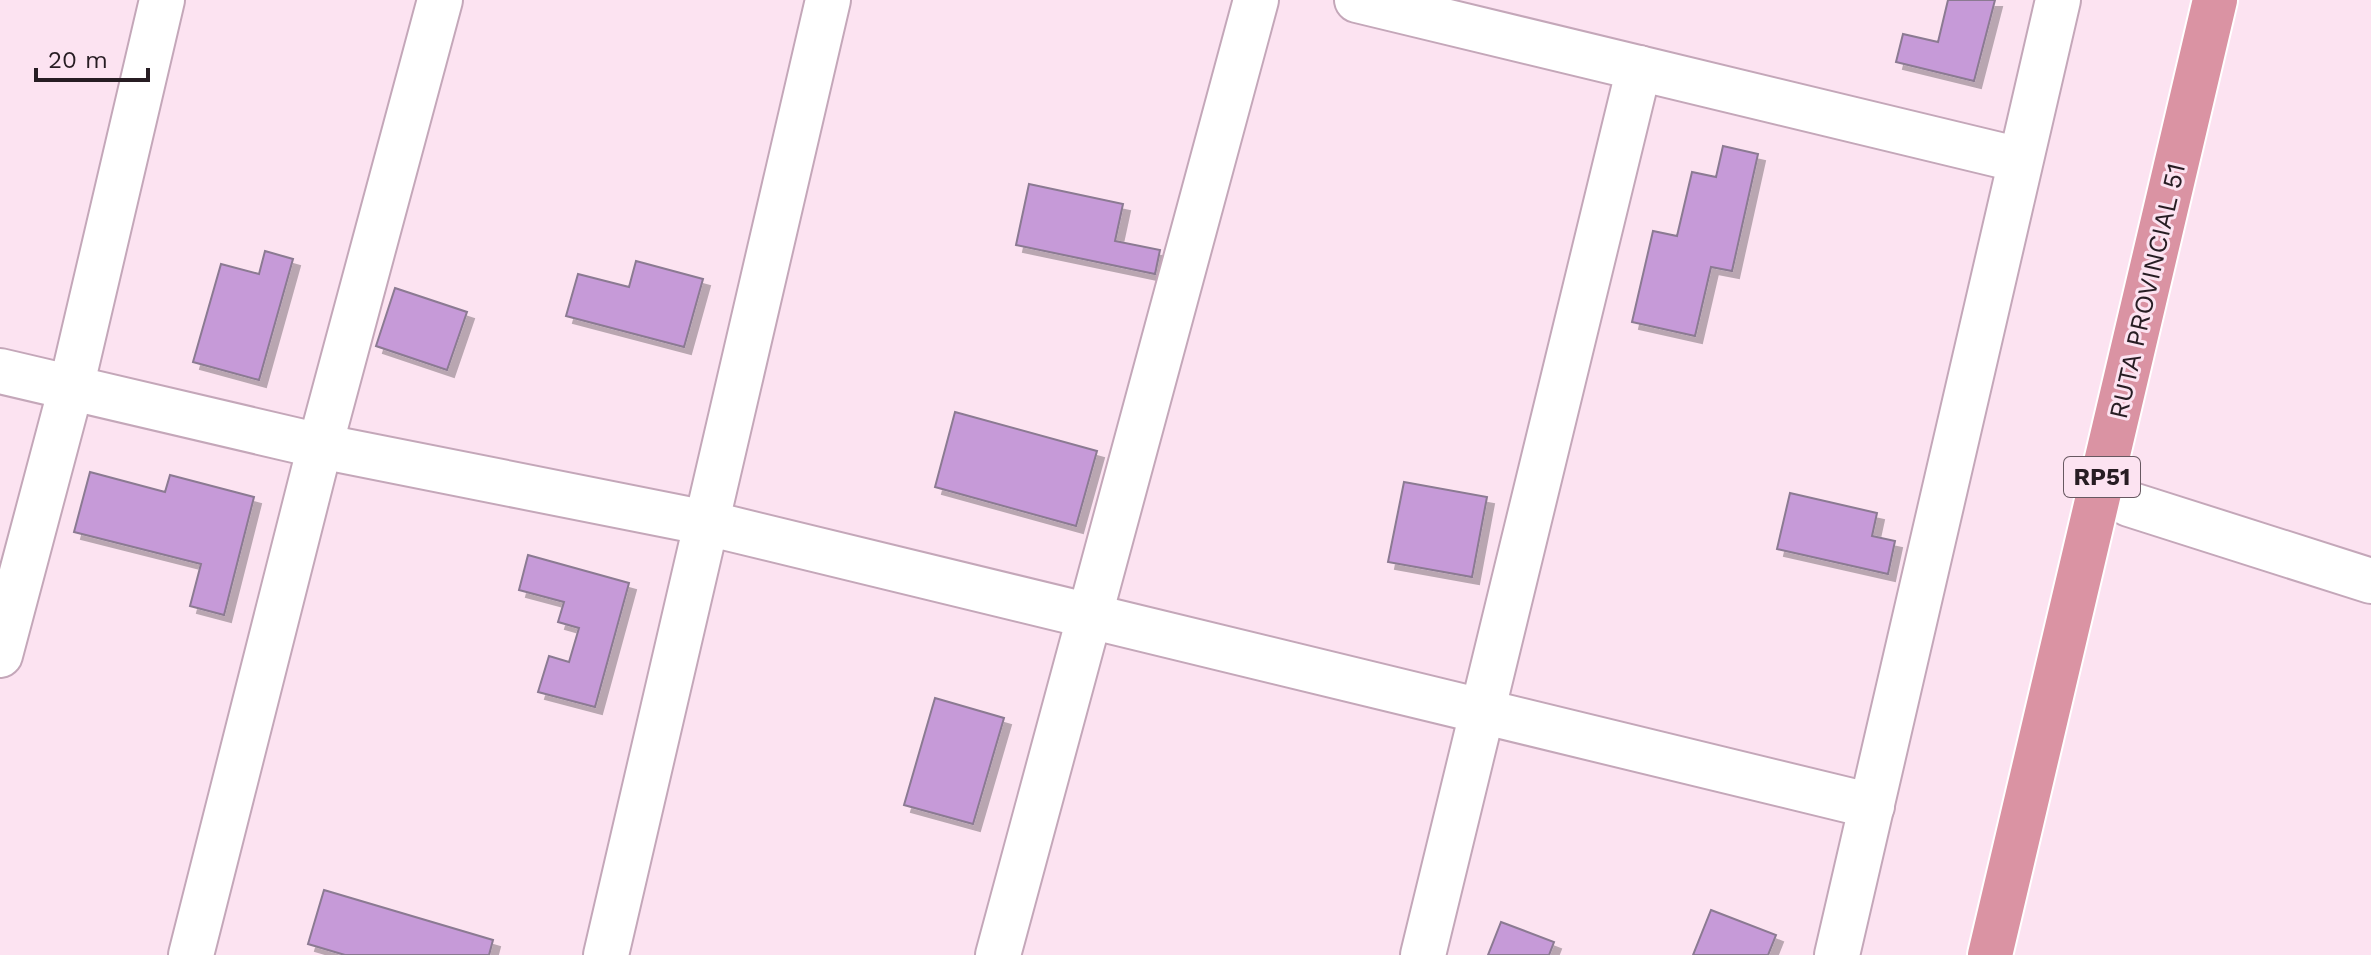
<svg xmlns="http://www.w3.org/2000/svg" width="2371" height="955" viewBox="0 0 2371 955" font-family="'Work Sans',sans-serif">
<defs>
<filter id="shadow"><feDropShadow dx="7" dy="7" stdDeviation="0" flood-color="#0004"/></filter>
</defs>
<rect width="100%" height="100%" fill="#fce3f1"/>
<g fill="#c69ad8" stroke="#8b7a92" stroke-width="2" filter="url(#shadow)">
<path d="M1948,0h47l-21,81 -78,-19 7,-28 35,8z"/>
<path d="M1723,146l35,8 -26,117 -21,-4 -16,69 -63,-14 21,-91 24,5 15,-64 24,5z"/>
<path d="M1029,184l94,20 -8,37 45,9 -5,24 -139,-29z"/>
<path d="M265,251l28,8 -34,121 -66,-18 28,-98 38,10z"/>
<path d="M636,261l67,18 -19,68 -118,-31 12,-42 51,13z"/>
<path d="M395,288l72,24 -20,58 -71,-24z"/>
<path d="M955,412l142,39 -21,75 -141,-39z"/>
<path d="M90,472l75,20 5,-17 84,22 -30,118 -34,-9 11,-42 -127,-32z"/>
<path d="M1404,482l83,15 -15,80 -84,-15z"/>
<path d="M1790,493l87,20 -5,23 23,5 -7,33 -111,-25z"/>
<path d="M528,555l101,28 -34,124 -57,-15 11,-36 20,6 10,-34 -21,-6 6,-20 -45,-12z"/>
<path d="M935,698l69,20 -31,106 -69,-19z"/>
<path d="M324,890l169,50 -4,15h-144l-37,-11z"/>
<path d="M1711,910l65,25 -8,20h-75z"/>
<path d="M1501,922l53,20 -5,13h-61z"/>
</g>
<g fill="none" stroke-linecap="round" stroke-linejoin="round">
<g stroke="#c4a7b9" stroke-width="48">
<g id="minor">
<path d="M1357,0l663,160"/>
<path d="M0,371l320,75 387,77 1165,283"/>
<path d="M2101,485l28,19 242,77"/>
<path d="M0,655l71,-267 91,-388"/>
<path d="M191,955l129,-509 120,-446"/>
<path d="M606,955l222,-955"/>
<path d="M998,955l258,-955"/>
<path d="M1423,955l216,-887"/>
<path d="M1837,955l221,-955"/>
</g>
</g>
<g stroke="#fff" stroke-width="48">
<path id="trunk" d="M1990,955l225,-955"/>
</g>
<use href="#minor" stroke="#fff" stroke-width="44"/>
<use href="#trunk" stroke="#da93a3" stroke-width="44"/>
</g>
<g text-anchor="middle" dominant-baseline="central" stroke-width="6" stroke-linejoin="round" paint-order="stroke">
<rect fill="#fce3f1" stroke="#675861" stroke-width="2" x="2064" y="457" width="76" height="40" rx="6"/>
<g font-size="24" font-weight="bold" fill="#271d23">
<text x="2102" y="477">RP51</text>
</g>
<g font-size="26" fill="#271d23" stroke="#fce3f1">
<text transform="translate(2147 291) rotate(-77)">RUTA PROVINCIAL 51</text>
</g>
</g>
<path d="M36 68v12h112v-12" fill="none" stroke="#271d23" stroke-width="4"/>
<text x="48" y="68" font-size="24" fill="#271d23" stroke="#fce3f1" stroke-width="6" paint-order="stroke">20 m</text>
</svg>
